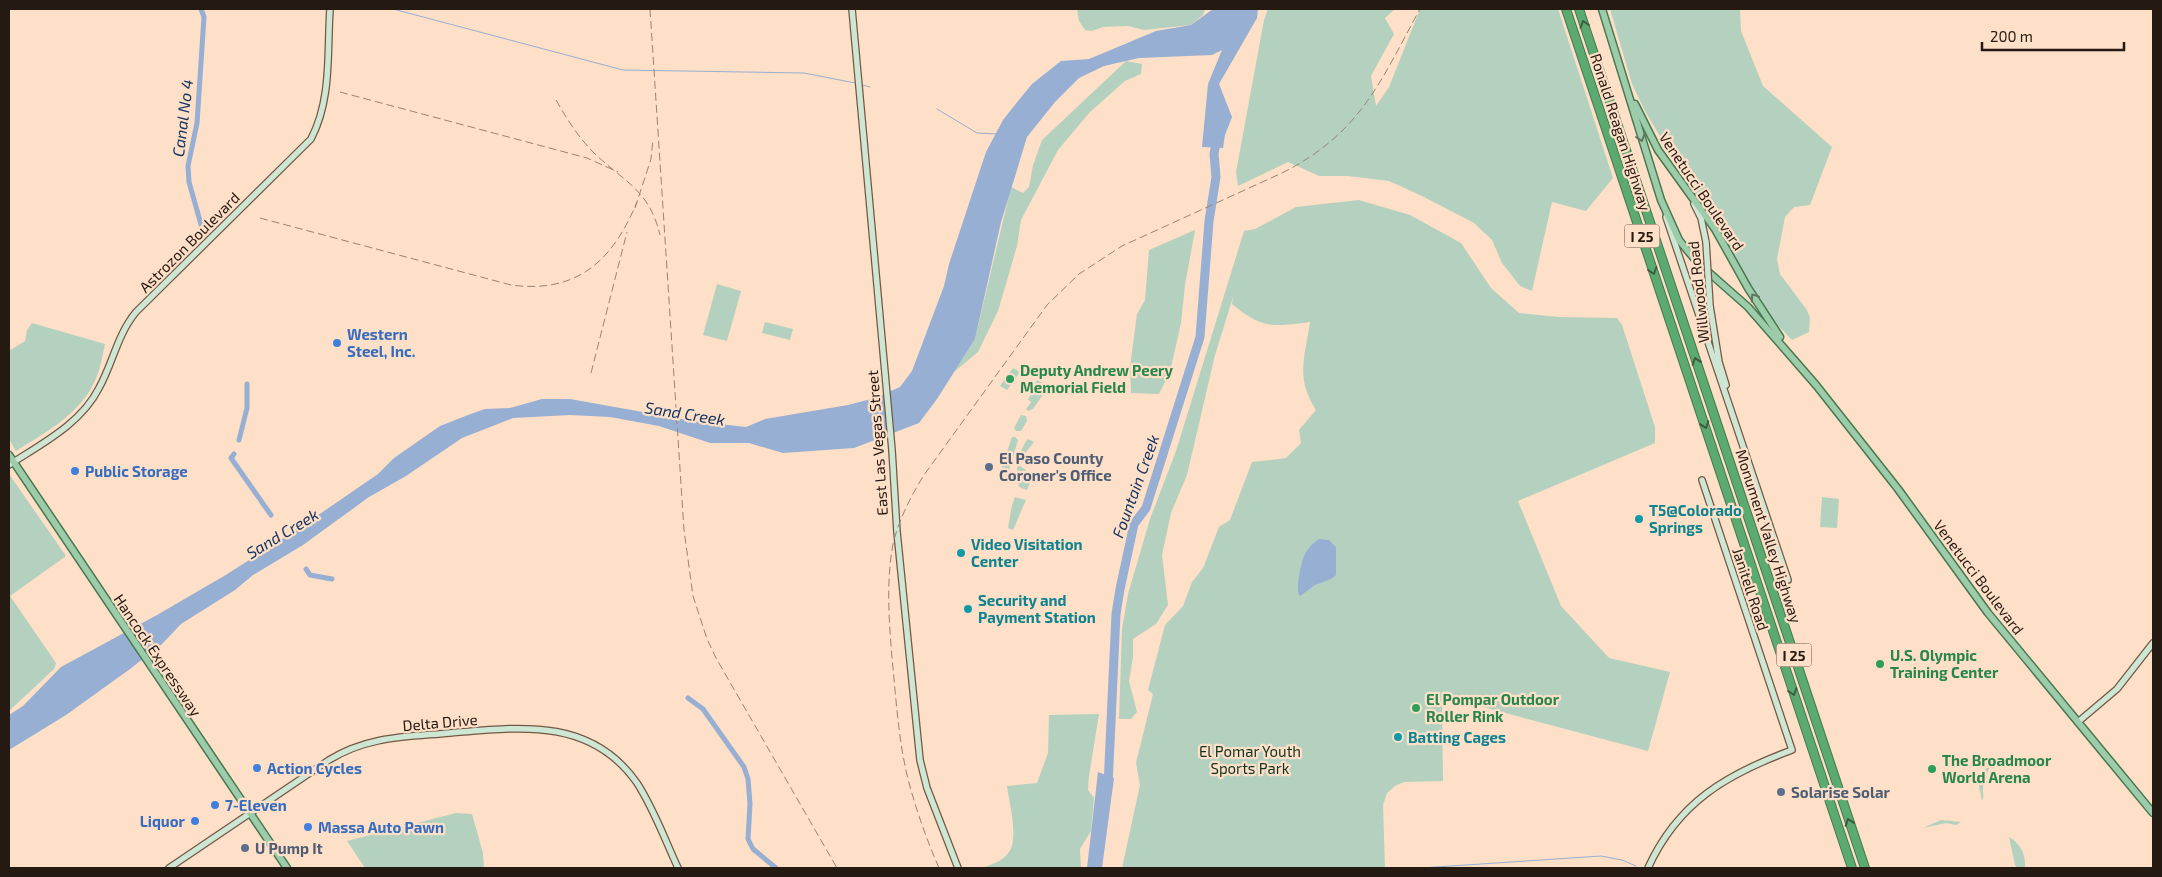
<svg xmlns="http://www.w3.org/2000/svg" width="2162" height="877" viewBox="0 0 2162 877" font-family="'Exo 2',sans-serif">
<rect width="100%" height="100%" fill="#fedfc7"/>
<g fill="#b4d1bf">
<path d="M1077,9h128l-2,6 -12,10 -47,5 -16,-4 -25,1 -11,4 -7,-1 -6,-9z"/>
<path d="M1268,9h127l-10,9 9,16 -23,42 5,30 13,-19 31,-78h138l55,169 -27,33 -34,-9 -20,89 -12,-5 -18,-23 -10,-23 -18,-17 -52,-27 -33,-15 -41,-5h-29l-31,-14 -50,24 -2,-14 28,-152z"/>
<path d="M1610,9h130l1,22 22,55 69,61 -22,58 -16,2 -9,10 -8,42 3,15 27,36 3,8 -1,14 -17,8 -31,-32 -116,-197 -13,-27z"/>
<path d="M1126,61l16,3 -1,10 -16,7 -35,31 -32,38 -37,70 -4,26 -19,65 -20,41 -24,20 21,-33 36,-152 12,6 6,-6 4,-22 9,-25z"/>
<path d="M1359,200l51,15 51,28 30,45 28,25 39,4 59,1 5,7 33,102v16l-137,58 43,105 48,52 61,14 -22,79 -206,-55 1,85 -39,1 -9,4 -8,7 -4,12 2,63h-263l18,-83 -4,-22 17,-69 -5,-4 17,-65 18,-19 9,-24 11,-14 16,-41 11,-7 22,-58 34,-4 15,-15 -2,-13 17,-20c-21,-32 -11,-53 -6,-88 -37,5 -48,7 -78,-18l1,-7 -18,58 -28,120 -16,38 -9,42 6,50 -12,19 -23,15v18l-4,24 8,31 -6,7h-12l3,-90 6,-35 22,-75 26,-68 68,-220 11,-2 41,-22z"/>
<path d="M1195,230l-10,55 -4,38 -11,49 -11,22 -28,-1 -1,-26 7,-53 8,-14 4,-50z"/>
<path d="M717,284l24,7 -14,50 -24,-6z"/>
<path d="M765,322l28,7 -3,11 -28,-7z"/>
<path d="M32,323l73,21c-3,14 -5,28 -12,41 -16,31 -49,48 -77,66l-7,-12v-88l16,-10 2,-11z"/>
<path d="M1013,368l7,4 -13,18 -7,-4z"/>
<path d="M1037,380l12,6 -16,23 -5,2 -2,-2 5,-7 -3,-3 7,-11 -2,-2z"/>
<path d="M1021,415l5,1 1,5 -6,10h-5l-2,-3z"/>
<path d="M1012,437h3l3,3 -10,34 -9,2z"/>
<path d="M1028,439l6,3 -8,10 -6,14 6,4 -2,3 -7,3c-1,-10 4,-30 11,-37z"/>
<path d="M9,474l57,82 -56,40 46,67 -2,6 -45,42z"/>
<path d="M1026,479l5,2 -4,9 -8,-3 -1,-6z"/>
<path d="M1015,497l11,3 -13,30 -5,-2 4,-23z"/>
<path d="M1822,497l17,2 -2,29 -17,-1z"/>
<path d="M1099,714l-10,62 -1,14 6,8 -3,33 -11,18 1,19h-98c9,-4 20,-7 26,-16 10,-14 0,-50 -2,-66l30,-3 11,-30 1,-38z"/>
<path d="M1986,768h3c-2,6 -6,13 -6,21 -1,5 2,7 -1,12l-3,-15z"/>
<path d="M456,813l16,1 11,39 1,15h-119l-18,-27z"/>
<path d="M1941,820l20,2 -5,3 -10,-2 -23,5z"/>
<path d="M2009,837c12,7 17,18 16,31h-8l-2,-3z"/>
</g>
<g fill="#96afd2">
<path d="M1213,9h45l-1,9 -38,66 13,33 -7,18 -2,13 -21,-1 6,-63 14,-34 -10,5 -73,3 -35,8 -25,12 -24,24 -28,35 -26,85 -26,117 -38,60 -18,24 -65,25 -71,5 -34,-10h-39l-51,-17 -49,-9 -40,-2 -57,3 -51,20 -56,38 -37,21 -66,48 -50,30 -18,15 -54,34 -19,20 -32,25 -64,46 -57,35v-35l14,-9 38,-39 96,-52 67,-39 74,-47 80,-55 16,-16 46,-32 28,-11 17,-6 25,-1 32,-9h28l123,22 53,6 19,-8 83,-14 27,-7 25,-11 12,-16 32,-85 5,-22 37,-112 17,-32 15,-19 14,-17 29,-23 28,-2 67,-28 35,-6z"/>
<path d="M1319,539l10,1 7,7v28l-5,4 -16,6 -15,11c-5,-4 1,-35 5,-42 3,-6 8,-11 14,-15z"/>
<path d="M1098,772l16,6 -12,90h-15z"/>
</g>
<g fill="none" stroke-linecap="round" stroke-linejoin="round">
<g stroke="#96afd2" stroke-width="1">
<path d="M393,9l230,61 181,3 51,10"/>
<path d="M862,85l8,2"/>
<path d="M937,109l40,24 20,1"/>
<path d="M1421,868l180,-12 21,4 14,6"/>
</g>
<g stroke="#96afd2" stroke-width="5">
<path d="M201,9l3,8 -7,106 -9,43 1,16 13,46"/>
<path d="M239,440l8,-32v-24"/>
<path d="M234,454l-3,4 40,57"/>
<path d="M306,569l4,6 22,4"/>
<path d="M688,698l15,11 41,58 4,12 2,25 -2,35 5,10 23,19"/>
</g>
<path stroke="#96afd2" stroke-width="9" d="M1108,786l8,-172 4,-25 14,-65 12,-16 54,-171 9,-116 7,-44 -2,-23 3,-17"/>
<g stroke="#735844" stroke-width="8">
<g id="secondary">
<path d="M852,9l40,441 5,82 23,228 7,28 31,80"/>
<path d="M1694,204l7,14 5,24"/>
<path d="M1666,217l122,363"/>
<path d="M1710,306l9,56 7,23"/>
<path d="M9,465c32,-21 72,-41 90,-77 14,-25 18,-53 37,-76l175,-173c21,-40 16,-87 19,-130"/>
<path d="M2078,722l39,-33 36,-46"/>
<path d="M169,868l160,-108c39,-24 77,-23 121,-27 69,-6 141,-16 187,50 17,26 28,57 41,85"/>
<path d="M1648,868c30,-66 79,-94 144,-118l-90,-270"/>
</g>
</g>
<g stroke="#477850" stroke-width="9">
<g id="primary">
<path d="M1602,9l59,191 18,40 18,22 51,45 68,78 82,104 90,124 165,200"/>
<path d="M1635,104l23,46 57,79 33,59 32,49"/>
<path d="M9,455l278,413"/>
</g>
</g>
<g stroke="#477850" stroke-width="10">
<g id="highway">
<path d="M1566,9l286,859"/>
<path d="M1579,9l286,859"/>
</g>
</g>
<use href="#secondary" stroke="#cee6d4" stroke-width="5.5"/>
<use href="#primary" stroke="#9cccaa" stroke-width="6"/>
<use href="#highway" stroke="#5aaa71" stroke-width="8"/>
<g stroke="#998473" stroke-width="1" stroke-dasharray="8 4" stroke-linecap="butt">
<path d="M650,9l34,521 9,66 14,43 9,19 121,210"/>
<path d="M340,92l247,66 31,14"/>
<path d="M556,100c11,19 22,37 38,53 30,29 55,36 66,82"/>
<path d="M635,208l16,-49 2,-19"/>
<path d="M260,218l251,67c67,9 102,-25 126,-83"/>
<path d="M591,373l36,-141"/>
<path d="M939,868c-13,-30 -24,-61 -32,-93 -9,-39 -11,-78 -15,-117 -3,-38 -6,-76 1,-114 6,-25 18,-48 31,-69l123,-170 32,-31 43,-28 160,-73c79,-40 98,-91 138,-164"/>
</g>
<g stroke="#735844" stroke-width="8" stroke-linecap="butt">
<path id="secondary-bridge" d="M1706,242l4,64"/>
</g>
<use href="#secondary-bridge" stroke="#cee6d4" stroke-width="5.5"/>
</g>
<defs><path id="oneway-chevron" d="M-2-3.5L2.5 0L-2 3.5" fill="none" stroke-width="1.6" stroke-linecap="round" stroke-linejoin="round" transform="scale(1.25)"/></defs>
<g stroke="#3d5b3d">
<use href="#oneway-chevron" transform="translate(1584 24) rotate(-108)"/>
<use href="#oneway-chevron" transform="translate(1653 271) rotate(72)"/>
<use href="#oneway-chevron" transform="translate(1696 361) rotate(-109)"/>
<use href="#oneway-chevron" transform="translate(1705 425) rotate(71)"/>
<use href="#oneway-chevron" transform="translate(1793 692) rotate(72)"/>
<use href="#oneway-chevron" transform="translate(1849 822) rotate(-109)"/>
</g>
<g stroke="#60735e">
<use href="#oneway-chevron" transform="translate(1641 138) rotate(72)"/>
<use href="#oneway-chevron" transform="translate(1754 297) rotate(-124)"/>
</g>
<g fill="#3f7fe0" stroke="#fedfc7" stroke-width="2">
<circle cx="337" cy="343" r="5"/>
<circle cx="75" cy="471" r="5"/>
<circle cx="257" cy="768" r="5"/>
<circle cx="215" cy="805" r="5"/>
<circle cx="195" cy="821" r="5"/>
<circle cx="308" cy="827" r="5"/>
</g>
<g fill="#2e9e5b" stroke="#fedfc7" stroke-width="2">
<circle cx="1010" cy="379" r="5"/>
<circle cx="1880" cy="664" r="5"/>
<circle cx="1416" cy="708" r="5"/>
<circle cx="1932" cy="769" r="5"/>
</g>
<g fill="#5c6f8a" stroke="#fedfc7" stroke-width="2">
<circle cx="989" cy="467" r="5"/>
<circle cx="1781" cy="792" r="5"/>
<circle cx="245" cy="848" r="5"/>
</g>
<g fill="#0f9aa8" stroke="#fedfc7" stroke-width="2">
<circle cx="1639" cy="519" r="5"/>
<circle cx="961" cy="553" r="5"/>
<circle cx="968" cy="609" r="5"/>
<circle cx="1398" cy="737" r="5"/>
</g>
<g text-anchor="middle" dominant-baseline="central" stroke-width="4.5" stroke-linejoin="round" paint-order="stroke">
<g fill="#fedfc7" stroke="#665548" stroke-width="1">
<rect x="1624.5" y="224.5" width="35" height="23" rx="4"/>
<rect x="1776.5" y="643.5" width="35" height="23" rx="4"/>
</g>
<g font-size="14" font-weight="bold" fill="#251a12">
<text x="1642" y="236">I 25</text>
<text x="1794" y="655">I 25</text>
</g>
<g font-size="15" fill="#251a12" stroke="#fedfc7">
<text transform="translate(1621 132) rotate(72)">Ronald Reagan Highway</text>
<text transform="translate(1702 191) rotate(56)">Venetucci Boulevard</text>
<text transform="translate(189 242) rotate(-45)">Astrozon Boulevard</text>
<text transform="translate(1698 292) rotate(-96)">Willwood Road</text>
<text transform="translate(877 443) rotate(-94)">East Las Vegas Street</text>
<text transform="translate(1769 536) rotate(72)">Monument Valley Highway</text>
<text transform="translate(1979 577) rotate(53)">Venetucci Boulevard</text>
<text transform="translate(1751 589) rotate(72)">Janitell Road</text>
<text transform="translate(158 655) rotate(56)">Hancock Expressway</text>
<text transform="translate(440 722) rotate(-5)">Delta Drive</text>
</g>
<g font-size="15" font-weight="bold" fill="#366cbe" stroke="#fedfc7" text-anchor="start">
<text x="347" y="334">Western<tspan x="347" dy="17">Steel, Inc.</tspan></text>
<text x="85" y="471">Public Storage</text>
<text x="267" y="768">Action Cycles</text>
<text x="225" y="805">7-Eleven</text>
<text x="185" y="821" text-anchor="end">Liquor</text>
<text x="318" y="827">Massa Auto Pawn</text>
</g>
<g font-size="15" font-weight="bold" fill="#27864d" stroke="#fedfc7" text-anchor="start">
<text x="1020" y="370">Deputy Andrew Peery<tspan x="1020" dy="17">Memorial Field</tspan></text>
<text x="1890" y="655">U.S. Olympic<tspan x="1890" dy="17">Training Center</tspan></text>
<text x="1426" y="699">El Pompar Outdoor<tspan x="1426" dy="17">Roller Rink</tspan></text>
<text x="1942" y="760">The Broadmoor<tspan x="1942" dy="17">World Arena</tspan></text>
</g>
<g font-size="15" font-weight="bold" fill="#4e5e75" stroke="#fedfc7" text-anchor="start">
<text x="999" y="458">El Paso County<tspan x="999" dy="17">Coroner's Office</tspan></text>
<text x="1791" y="792">Solarise Solar</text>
<text x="255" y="848">U Pump It</text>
</g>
<g font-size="15" font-weight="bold" fill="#0d838f" stroke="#fedfc7" text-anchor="start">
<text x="1649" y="510">T5@Colorado<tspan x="1649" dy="17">Springs</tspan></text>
<text x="971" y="544">Video Visitation<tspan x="971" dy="17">Center</tspan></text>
<text x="978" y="600">Security and<tspan x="978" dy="17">Payment Station</tspan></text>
<text x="1408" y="737">Batting Cages</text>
</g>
<g font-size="15" fill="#0e3220" stroke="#fedfc7">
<text x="1250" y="751">El Pomar Youth<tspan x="1250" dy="17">Sports Park</tspan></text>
</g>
<g font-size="16" font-style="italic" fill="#143562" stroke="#fedfc7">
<text transform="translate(182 118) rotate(-83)">Canal No 4</text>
<text transform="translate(685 413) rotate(9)">Sand Creek</text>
<text transform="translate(1135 486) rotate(-70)">Fountain Creek</text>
<text transform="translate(282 533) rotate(-31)">Sand Creek</text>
</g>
</g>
<rect width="2162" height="877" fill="none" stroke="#251a12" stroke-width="20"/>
<path d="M1982 42v8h142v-8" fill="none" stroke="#251a12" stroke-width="2.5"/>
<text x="1990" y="42" font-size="15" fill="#251a12" stroke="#fedfc7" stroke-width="4" paint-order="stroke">200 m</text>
</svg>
